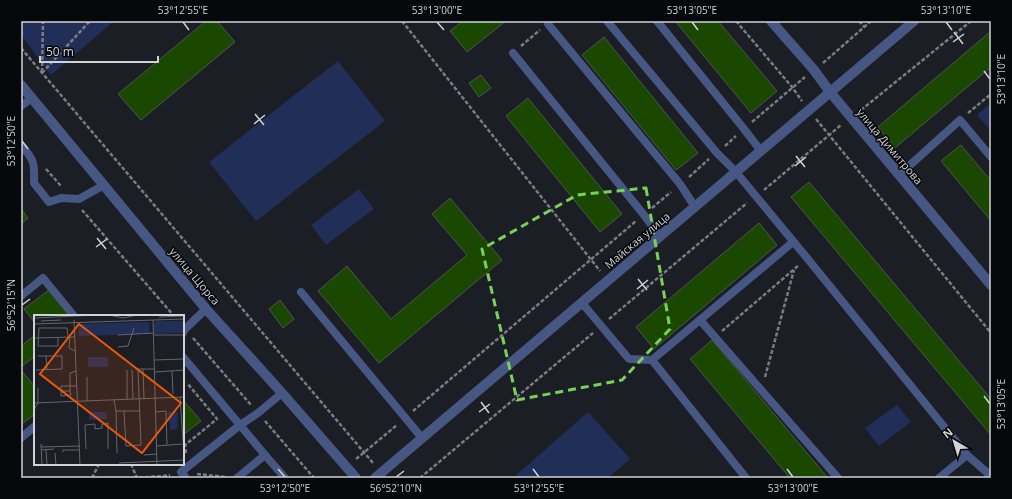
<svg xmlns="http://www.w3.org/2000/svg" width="1012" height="499" viewBox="0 0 1012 499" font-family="'Open Sans',sans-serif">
<rect width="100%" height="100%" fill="#1b1e24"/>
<g fill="#212e58">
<path d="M21,21h93l-63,54 -30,-40z"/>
<path d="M338,61l47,60 -129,100 -47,-59z"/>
<path d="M991,103v28l-14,-16z"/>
<path d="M359,189l15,20 -48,36 -15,-20z"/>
<path d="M897,405l14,17 -32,24 -14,-18z"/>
<path d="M588,412l42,47 -22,19h-95z"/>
</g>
<g fill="#1a4801" stroke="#4f554d">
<path d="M206,21h11l18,21 -94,78 -23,-26z"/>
<path d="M463,21h43l-39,31 -17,-21z"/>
<path d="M675,21h43l59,70 -26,22z"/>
<path d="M991,31v36l-96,81 -17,-21z"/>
<path d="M604,37l94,116 -22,17 -94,-115z"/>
<path d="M481,75l10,13 -12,9 -10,-14z"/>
<path d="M528,98l94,116 -22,18 -94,-116z"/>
<path d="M961,145l30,36v40l-50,-60z"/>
<path d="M809,182l182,217v36l-200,-238z"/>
<path d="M450,198l52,62 -123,103 -61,-72 29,-25 44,53 76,-64 -35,-41z"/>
<path d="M21,209l7,9 -7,6z"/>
<path d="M759,223l18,22 -123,104 -18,-22z"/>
<path d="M50,289l22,27h-37v7l-11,-14z"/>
<path d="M280,300l14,19 -11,9 -14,-19z"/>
<path d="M35,335v21l-14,11v-21z"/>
<path d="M712,340l116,138h-38l-100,-119z"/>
<path d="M21,370l14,17v27l-13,10 -1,-2z"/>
<path d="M183,400l18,21 -18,14z"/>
</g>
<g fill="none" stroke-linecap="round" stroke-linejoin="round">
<g stroke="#7a7c81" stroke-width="2.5" stroke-dasharray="4 2" stroke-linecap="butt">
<path d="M402,21l198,250"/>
<path d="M736,21l56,66 10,14"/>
<path d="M859,21l5,6"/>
<path d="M521,46l19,-16"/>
<path d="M21,48l352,415"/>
<path d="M823,63l48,-42"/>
<path d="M42,72l1,-51"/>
<path d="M42,73l48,-52"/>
<path d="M861,110l110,-89"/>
<path d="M968,113l23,-19"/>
<path d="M816,119l175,214"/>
<path d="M752,122l53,-45"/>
<path d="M725,146l11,-10"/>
<path d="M46,169l15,17"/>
<path d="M689,177l20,-18"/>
<path d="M764,190l77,-65"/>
<path d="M652,208l19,-16"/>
<path d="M82,210l92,106"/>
<path d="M609,319l138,-116"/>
<path d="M722,331l77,-66"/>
<path d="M193,338l58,67"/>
<path d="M765,377l29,-107"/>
<path d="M413,411l223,-190"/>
<path d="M265,421l49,57"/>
<path d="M186,453l-1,-8 32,-26 -30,-36"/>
<path d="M356,459l41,-34"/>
<path d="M131,464l6,14"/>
<path d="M197,474l29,3"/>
<path d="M92,478l7,-14"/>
<path d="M133,478l31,-2 6,-1"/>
<path d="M420,478l173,-145"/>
</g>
<g stroke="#475784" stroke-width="8">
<path d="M607,21l110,132 19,19 71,86 160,197 -28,23"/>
<path d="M657,21l87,108 17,22"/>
<path d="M548,24l132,160 15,23"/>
<path d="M513,53l131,162 16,22"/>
<path d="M21,106l11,-8"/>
<path d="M21,145c13,14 14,19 13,38l15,19 12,-4 18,1 25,-14"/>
<path d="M899,175l61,-55 31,37"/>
<path d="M301,292l121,146"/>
<path d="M21,296l22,-18 31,38"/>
<path d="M582,303l47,56 23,1 141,-118"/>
<path d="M700,320l138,158"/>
<path d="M183,333l2,-4 21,-20"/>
<path d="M183,357l82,98 -28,23"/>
<path d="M652,360l94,118"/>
<path d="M21,438l14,-12"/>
<path d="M265,455l20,23"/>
<path d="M967,455l24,21"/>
<path d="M186,478l-5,-6 59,-47 18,-12 24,-20"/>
</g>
<path stroke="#475784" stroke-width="10" d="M21,85l185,224 76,84 74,85"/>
<g stroke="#475784" stroke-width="10">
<path d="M771,21l43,49 16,22 161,193"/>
<path d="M375,478l539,-457"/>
</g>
</g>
<path fill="none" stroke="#79d157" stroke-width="3" stroke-dasharray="8 5" stroke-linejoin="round" d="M646,188l24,141 -48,51 -105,20 -35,-151 95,-54z"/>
<path fill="none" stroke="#d0d2d6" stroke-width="1.5" d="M183,22l6,8M437,22l7,8M692,22l6,8M946,22l6,8M954,32l9,12M953,42l11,-8M984,71l6,8M255,114l9,11M254,124l11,-9M22,141l6,8M796,156l9,11M795,166l11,-9M97,238l9,11M96,247l11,-8M638,279l9,11M637,289l11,-9M22,305l8,-6M984,396l6,8M481,402l8,11M479,412l11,-8M278,469l7,8M533,469l6,8M787,469l6,8M396,477l8,-6"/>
<g text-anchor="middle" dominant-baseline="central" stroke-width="3" stroke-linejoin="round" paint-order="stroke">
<g font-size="11" fill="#d0d2d6" stroke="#07080b">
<text transform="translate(890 146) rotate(50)">улица Димитрова</text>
<text transform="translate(637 240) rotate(-40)">Майская улица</text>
<text transform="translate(195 276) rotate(50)">улица Щорса</text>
</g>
</g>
<g transform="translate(34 315)">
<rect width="150" height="150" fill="#1b1e24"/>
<path d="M123,6h27v12l-30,1v-11zM115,7l1,12 -71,2v-12zM54,42h20v10h-20zM55,97h17l1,7 -18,1zM134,97h10l-1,17 -7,1z" fill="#212e58"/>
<path fill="none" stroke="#63666b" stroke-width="1" d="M75,0l14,3 14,-3M125,2l25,-1M0,3l63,-3M40,5l6,145M119,5l4,145M7,6l20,-1M0,9l150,-5M84,20l35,-2M119,20h31M24,22v9h-20l1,-18h28l1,9M36,22l-1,11 6,3M0,23l41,-1M84,32l10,-1 6,-18M12,41l1,14M120,45l30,-1M109,54l1,30M2,55l26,-1v-13h-24M93,55v30M98,55l1,29M42,56l-6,2v18h-9v-5h16M138,56l1,23M121,57l29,-2M53,62v24M27,76v5l10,-1 -1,-4M146,82l4,57M80,85l2,11h24M0,88l150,-6M0,95l4,-7v-15M82,96l1,42M90,96l2,35 15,-1 -3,-76h16M122,97l10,-1 1,34M7,129l1,21M123,131l25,-2M7,132l39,-1M52,134l-1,-24 10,-1v5l7,-1v-4l6,-1v26M7,135l13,-1M12,135l1,15M29,137v-2h17M21,138l1,12M110,140l13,-1M85,148l65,-3"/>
<path fill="#e8590c" fill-opacity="0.15" stroke="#e8590c" stroke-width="2" d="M45,9l102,79 -39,50 -102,-79z"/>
<rect width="150" height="150" fill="none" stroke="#d0d2d6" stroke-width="2"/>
</g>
<rect width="1012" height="499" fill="none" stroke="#07080b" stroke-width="44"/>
<g transform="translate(954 441) rotate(322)" stroke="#07080b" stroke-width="3" paint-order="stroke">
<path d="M0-3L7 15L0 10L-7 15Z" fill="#d0d2d6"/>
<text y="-6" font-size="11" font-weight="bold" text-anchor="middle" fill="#d0d2d6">N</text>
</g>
<path d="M40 56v6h118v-6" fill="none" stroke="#d0d2d6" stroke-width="2"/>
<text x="46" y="56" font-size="12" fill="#d0d2d6" stroke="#07080b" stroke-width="3" paint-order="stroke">50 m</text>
<rect x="22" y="22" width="968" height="455" fill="none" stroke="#d0d2d6" stroke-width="1.5"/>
<g font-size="10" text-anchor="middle" fill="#d0d2d6">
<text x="183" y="14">53°12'55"E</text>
<text x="437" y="14">53°13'00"E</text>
<text x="692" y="14">53°13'05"E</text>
<text x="946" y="14">53°13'10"E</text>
<text transform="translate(1001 79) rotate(-90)" y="4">53°13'10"E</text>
<text transform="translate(11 141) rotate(-90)" y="4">53°12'50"E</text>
<text transform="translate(11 305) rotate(-90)" y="4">56°52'15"N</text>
<text transform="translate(1001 404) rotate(-90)" y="4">53°13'05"E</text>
<text x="285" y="492">53°12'50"E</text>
<text x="396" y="492">56°52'10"N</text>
<text x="539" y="492">53°12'55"E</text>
<text x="793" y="492">53°13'00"E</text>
</g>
</svg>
